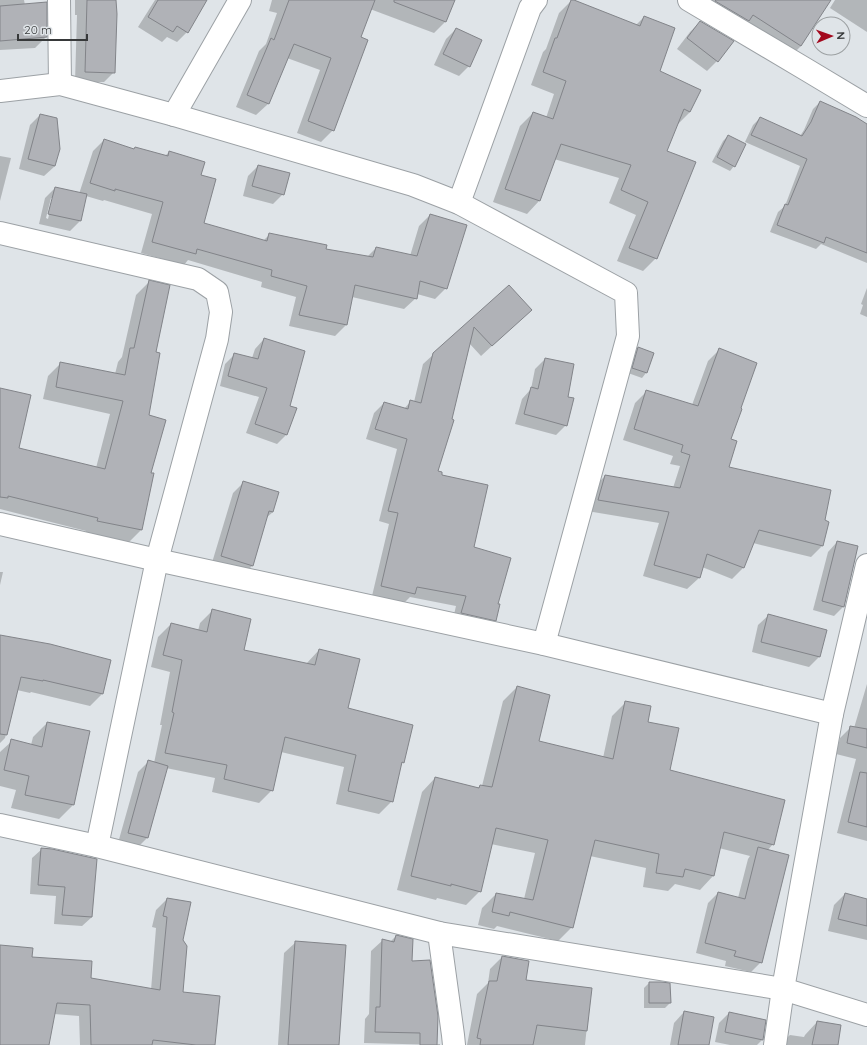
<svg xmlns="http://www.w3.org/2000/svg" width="867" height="1045" viewBox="0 0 867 1045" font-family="Quicksand,sans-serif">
<rect width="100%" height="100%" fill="#dfe4e8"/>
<g fill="#0003" fill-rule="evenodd">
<path d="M0,0h24l1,5 21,32 -11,11 -35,2z"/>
<path d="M75,0h41l-2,72 -10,10h-29l2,-67h-2z"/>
<path d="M155,0h51l-19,32 -10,10 -10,-5 -5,5 -24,-15z"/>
<path d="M272,0h182l-8,21 -12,12 -64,-24 -10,29 -27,92 -12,12 -24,-9 23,-63 -33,-12 -19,46 -12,11 -20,-8 23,-56 7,-7 11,-31 -8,-2z"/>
<path d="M572,0l64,25 8,-8 15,55 41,18 -10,22 -13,13 -12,26 -9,107 -13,13 -26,-10 19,-46 -27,-12 10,-25 -65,-19 -15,42 -12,13 -34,-12 27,-76 13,-13 13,5 8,-24 -23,-9 12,-33 3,-3 13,-36z"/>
<path d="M684,0h146l-29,46 -14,14z"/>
<path d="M835,0h32v32l-37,-24z"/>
<path d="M700,22l32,19 -15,20 -10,10 -30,-22 13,-17z"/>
<path d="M456,29l13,37 -10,10 -25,-11 12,-26z"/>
<path d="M820,102l47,23v138l-46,-19 -5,5 -46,-17 8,-20 7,-6 15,-40 -55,-24 8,-17 7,-7 40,18 4,-6 9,-21z"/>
<path d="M40,115l15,51 -11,10 -25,-7 11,-44z"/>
<path d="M728,136l6,30 -4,5 -18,-9 11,-21z"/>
<path d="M104,140l29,10 32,6 4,-4 31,24 3,48 60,17 7,-7 55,16 42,7 9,-9 34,8 9,-30 11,-11 16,73 -11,11 -18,-5 -1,4 -12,11 -52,-12 -6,28 -11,11 -46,-10 7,-29 -35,-10 1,-5 -74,-22 -4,5 -43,-12 11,-39 -48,-14 -1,1 -17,-5 -6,25 -10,10 -31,-7 6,-26 10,-10 24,6 14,-43zM51,198h2l-5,21 -2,-1z"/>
<path d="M0,156l11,2 -11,43z"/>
<path d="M258,166l25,28 -10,10 -30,-8 5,-20z"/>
<path d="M149,282l6,71 -7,63 2,58 -9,56 -13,13 -43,-9 1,-3 -86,-22v-120l18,60 78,19 14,-54 -67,-15 5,-23 13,-13 54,11 3,-12 4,-5 14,-62z"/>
<path d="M509,286l11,34 -39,36 -12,-13 -32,129 60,133 -2,15 -10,10 -33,-7 4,-17 -46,-9 -6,6 -32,-7 17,-72 -10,-3 18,-72 -31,-10 8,-26 10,-10 20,6 7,-8 3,1 9,-38z"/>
<path d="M867,288v29l-7,-3 3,-9 -2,-1z"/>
<path d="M264,339l25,67 6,3 -9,26 -9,9 -31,-11 13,-36 -39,-11 5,-22 10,-10 17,4 3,-9z"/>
<path d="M638,348l8,25 -4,5 -14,-5 5,-20z"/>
<path d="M719,350l10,90 -1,27 95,54 5,1 -6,24 -11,11 -58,-14 -10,25 -11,11 -30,-12 -3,11 -12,11 -44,-13 16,-53 -72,-12 7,-24 11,-11 68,12 7,-22 -10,-2 3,-8 -50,-16 12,-37 12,-12 45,14 16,-44z"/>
<path d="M545,359l21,38v28l-10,10 -41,-11 7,-25 9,-10 4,-20z"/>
<path d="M243,483l30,29 -7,6 -13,47 -11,11 -31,-10 22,-73z"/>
<path d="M837,542l20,4 -14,61 -9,9 -21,-6 15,-58z"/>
<path d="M0,572h3l-3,13z"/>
<path d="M213,610l30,41 63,13 13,-14 28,59 56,53 -2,2 -9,37 -13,13 -43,-10 8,-37 -63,-15 -9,38 -13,13 -47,-11 3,-14 -49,-10 -19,70 -10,10 -19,-5 20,-71 10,-10 6,1 8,-38h-2l10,-53 -19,-5 7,-30 13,-13 27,7 2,-8z"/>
<path d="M769,615l57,15 -7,27 -10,10 -57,-15 6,-27z"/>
<path d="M0,636l110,24 -8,34 -12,12 -59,-14 -1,1 -13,-3 -12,48 -5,5z"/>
<path d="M867,684v157l-30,-8 19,-74 -20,-5 4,-16 11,-11 3,1z"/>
<path d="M517,687l20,55 66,16 9,-42 14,-14 21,21 22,48 104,73 -6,7 -6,111 -10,10 -26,-6 1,-5 -30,-8 12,-50 10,-10 20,5 10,-39 2,-3 -31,-8 -6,28 -13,14 -25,-6 -7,7 -25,-4 3,-19 -56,-12 -18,71 -14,14 -61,-15 -3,3 -16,-4 4,-17 14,-14 28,5 11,-46 -44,-9 -11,47 -14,14 -29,-7 -1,2 -39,-10 25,-98 13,-14 42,11 3,-3h2l21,-85z"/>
<path d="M47,723l26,82 -14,14 -48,-11 5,-18 -16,-4v-34l12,-11 19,4 2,-8z"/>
<path d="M42,849l50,68 -10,9 -28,-2 2,-28 -26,-2 2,-36z"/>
<path d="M845,894l22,6v40l-39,-9 6,-26z"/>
<path d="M167,899l15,42v52l32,52h-134l-1,-29 -25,-2 -6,31h-48v-99l90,33 61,11 5,-62 -4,-1 4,-17z"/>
<path d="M396,936l15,26 25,82h4v1l-76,-2 1,-24 4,-5 2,-63 12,-11 7,2z"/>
<path d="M296,942l42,103h-60l6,-92z"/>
<path d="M502,957l23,24 66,7 -6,57h-118l10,-51 11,-11 2,-14z"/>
<path d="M649,983h12l9,20 -5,5h-21v-20z"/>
<path d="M684,1012l24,33h-38l4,-22z"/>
<path d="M729,1013l33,27 -5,5h-27l-15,-3 4,-19z"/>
<path d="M817,1022l20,23h-58l11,-10 14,2 1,-2z"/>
</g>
<g fill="#b0b2b7" stroke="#828489">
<path d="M87,0h29l1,14 -2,59 -30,-1z"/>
<path d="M158,0h49l-19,33 -11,-7 -4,6 -25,-15z"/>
<path d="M289,0h86l-14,37 7,3 -34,91 -26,-10 23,-63 -37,-14 -25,60 -22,-9 24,-57 3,2z"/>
<path d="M394,0h61l-9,22 -52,-20z"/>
<path d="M571,0h3l66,26 4,-10 31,12 -15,43 41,19 -11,22 -6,-3 -17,42 29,11 -39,97 -28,-11 19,-46 -27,-12 10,-25 -70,-21 -21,57 -35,-12 28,-77 20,7 13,-38 -23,-9 12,-34h2z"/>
<path d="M716,0h115l-30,46 -48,-31 -4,6 -34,-20z"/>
<path d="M47,2v35l-47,4v-35z"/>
<path d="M700,21l34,20 -16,21 -31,-24z"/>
<path d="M456,28l26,12 -12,27 -27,-13z"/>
<path d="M820,101l36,16 11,7v129l-41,-16 -2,6 -47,-18 8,-21 3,1 19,-46 -56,-24 9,-18 42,19 9,-14z"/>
<path d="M40,114l17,4 3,31 -5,17 -27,-7z"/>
<path d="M728,135l18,9 -11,23 -18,-10z"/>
<path d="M104,139l30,10 1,-2 33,9 1,-5 36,11 -4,13 15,4 -12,44 63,18 2,-8 58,12 -1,4 47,8 3,-10 41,9 13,-42 37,11 -20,64 -27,-8 -3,18 -62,-14 -8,40 -48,-10 8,-29 -36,-10 1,-6 -75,-21 -1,5 -44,-12 11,-40 -48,-13v2l-25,-8z"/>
<path d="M258,165l32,8 -6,22 -32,-9z"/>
<path d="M55,187l32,7 -6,27 -33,-7z"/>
<path d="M149,280l21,5 -14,67 4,1 -11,62 17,5 -15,53h3l-12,57 -45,-9 1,-3 -90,-22v2l-8,-1v-109l31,7 -12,53 86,21 18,-68 -67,-14 4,-25 65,13 5,-27h4z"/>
<path d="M509,285l23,25 -40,36 -18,-19 -22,92 2,1 -16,51 4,1v3l46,10 -14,62 37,11 -13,46h2l-4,17 -35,-8 5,-17 -49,-9 -2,7 -34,-8 17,-73 -10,-2 19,-72 -32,-10 9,-27 24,7 2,-9 11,3 12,-50z"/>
<path d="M264,338l41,13 -15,55 7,2 -10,27 -32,-11 12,-36 -39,-12 6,-23 24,6z"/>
<path d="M638,347l16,6 -7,20 -15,-5z"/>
<path d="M719,348l38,15 -16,45 1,1 -11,30 6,2 -8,26 102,23 -6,30 4,2 -6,24 -64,-16 -15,38 -37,-14 -7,24 -46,-13 15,-53 -71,-12 7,-25 75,13 10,-33 -9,-3 2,-7 -49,-16 12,-39 52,16z"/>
<path d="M545,358l29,6 -6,33 6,1 -7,28 -43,-12 7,-27 7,2z"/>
<path d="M243,481l36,11 -6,20 -4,-1 -16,55 -32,-10z"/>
<path d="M837,541l21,5 -14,61 -22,-6z"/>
<path d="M212,609l39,10 -7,31 71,15 4,-16 41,10 -12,49 65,17 -9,38 -2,-1 -9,40 -45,-11 8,-36 -71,-18 -12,54 -49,-12 3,-14 -62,-12 9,-40 -2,-1 10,-52 -19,-5 8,-32 36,9z"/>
<path d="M768,614l59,16 -7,27 -59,-15z"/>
<path d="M0,635l50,9 61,16 -8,34 -60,-14v1l-22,-4 -14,58 -7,-1z"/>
<path d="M517,686l33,9 -11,46 74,18 12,-58 26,5 -3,16 31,6 -9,42 115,30 -11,45 -50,-13 -10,44 -29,-7 -2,8 -27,-4 3,-19 -64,-14 -22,88 -63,-16 -1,4 -17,-4 4,-19 37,7 15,-60 -52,-12 -15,64 -30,-8v2l-40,-10 24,-99 44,11 1,-3 12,2z"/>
<path d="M47,722l43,9 -16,74 -49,-10 4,-19 -25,-6 7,-31 31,8z"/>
<path d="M850,726l17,3v19l-20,-5z"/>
<path d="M148,760l20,6 -20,72 -20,-5z"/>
<path d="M860,772l7,1v54l-19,-5z"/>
<path d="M758,847l31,8 -27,108 -28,-7 2,-5 -31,-8 13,-51 27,7z"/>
<path d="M41,848l11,1 45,10 -5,58 -30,-2 3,-28 -27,-2z"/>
<path d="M845,893l22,6v27l-29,-7z"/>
<path d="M167,898l24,4 -8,38 4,6 -4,46 37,4 -5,49h-19l-43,-5 -1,5h-61l-1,-40 -33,-2 -8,42h-49v-100l33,3 -1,9 60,4 -1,17 69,12 7,-73 -4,-1z"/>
<path d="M396,935l17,4 -1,22 18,-1 8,56 -1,29h-17v-12l-45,-1 1,-25h4l2,-68 12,3z"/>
<path d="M295,941l51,4 -7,100h-51z"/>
<path d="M502,956l27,5 -3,19 66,8 -5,43 -50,-6 -4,20h-53l1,-6 -4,-1 12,-57h8z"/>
<path d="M649,982h12l9,1 1,20h-22z"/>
<path d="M684,1011l30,6 -5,28h-31z"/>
<path d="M729,1012l37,8 -3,20 -38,-8z"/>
<path d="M817,1021l24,4 -3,20h-26z"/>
</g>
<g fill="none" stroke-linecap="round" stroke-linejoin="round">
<g stroke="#9ca1a5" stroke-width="24">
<g id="minor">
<path d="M59,0l1,84"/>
<path d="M689,0l118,70 60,36"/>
<path d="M0,91l60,-7 114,31 239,70 46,18 167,90 2,43 -84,308"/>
<path d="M174,115l66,-115"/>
<path d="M459,203l71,-195 6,-8"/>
<path d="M0,233l198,46 19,13 4,20 -4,27 -60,221 -60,286"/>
<path d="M0,524l157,36 387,84 288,70"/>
<path d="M0,825l97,21 342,87 344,56 84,26"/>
<path d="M439,933l14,102 1,10"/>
<path d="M775,1045l8,-56 49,-275 35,-149"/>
</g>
</g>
<use href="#minor" stroke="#fff" stroke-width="22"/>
</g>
<g transform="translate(831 36) rotate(88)"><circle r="19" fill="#dfe4e8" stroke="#9ca0a2"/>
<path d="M0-3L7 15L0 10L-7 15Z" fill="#a3081d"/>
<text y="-6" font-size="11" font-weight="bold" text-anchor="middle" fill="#37393a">N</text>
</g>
<path d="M18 34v6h69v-6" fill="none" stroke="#37393a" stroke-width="2"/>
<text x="24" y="34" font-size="12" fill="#37393a" stroke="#dfe4e8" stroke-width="3" paint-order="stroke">20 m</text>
</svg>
